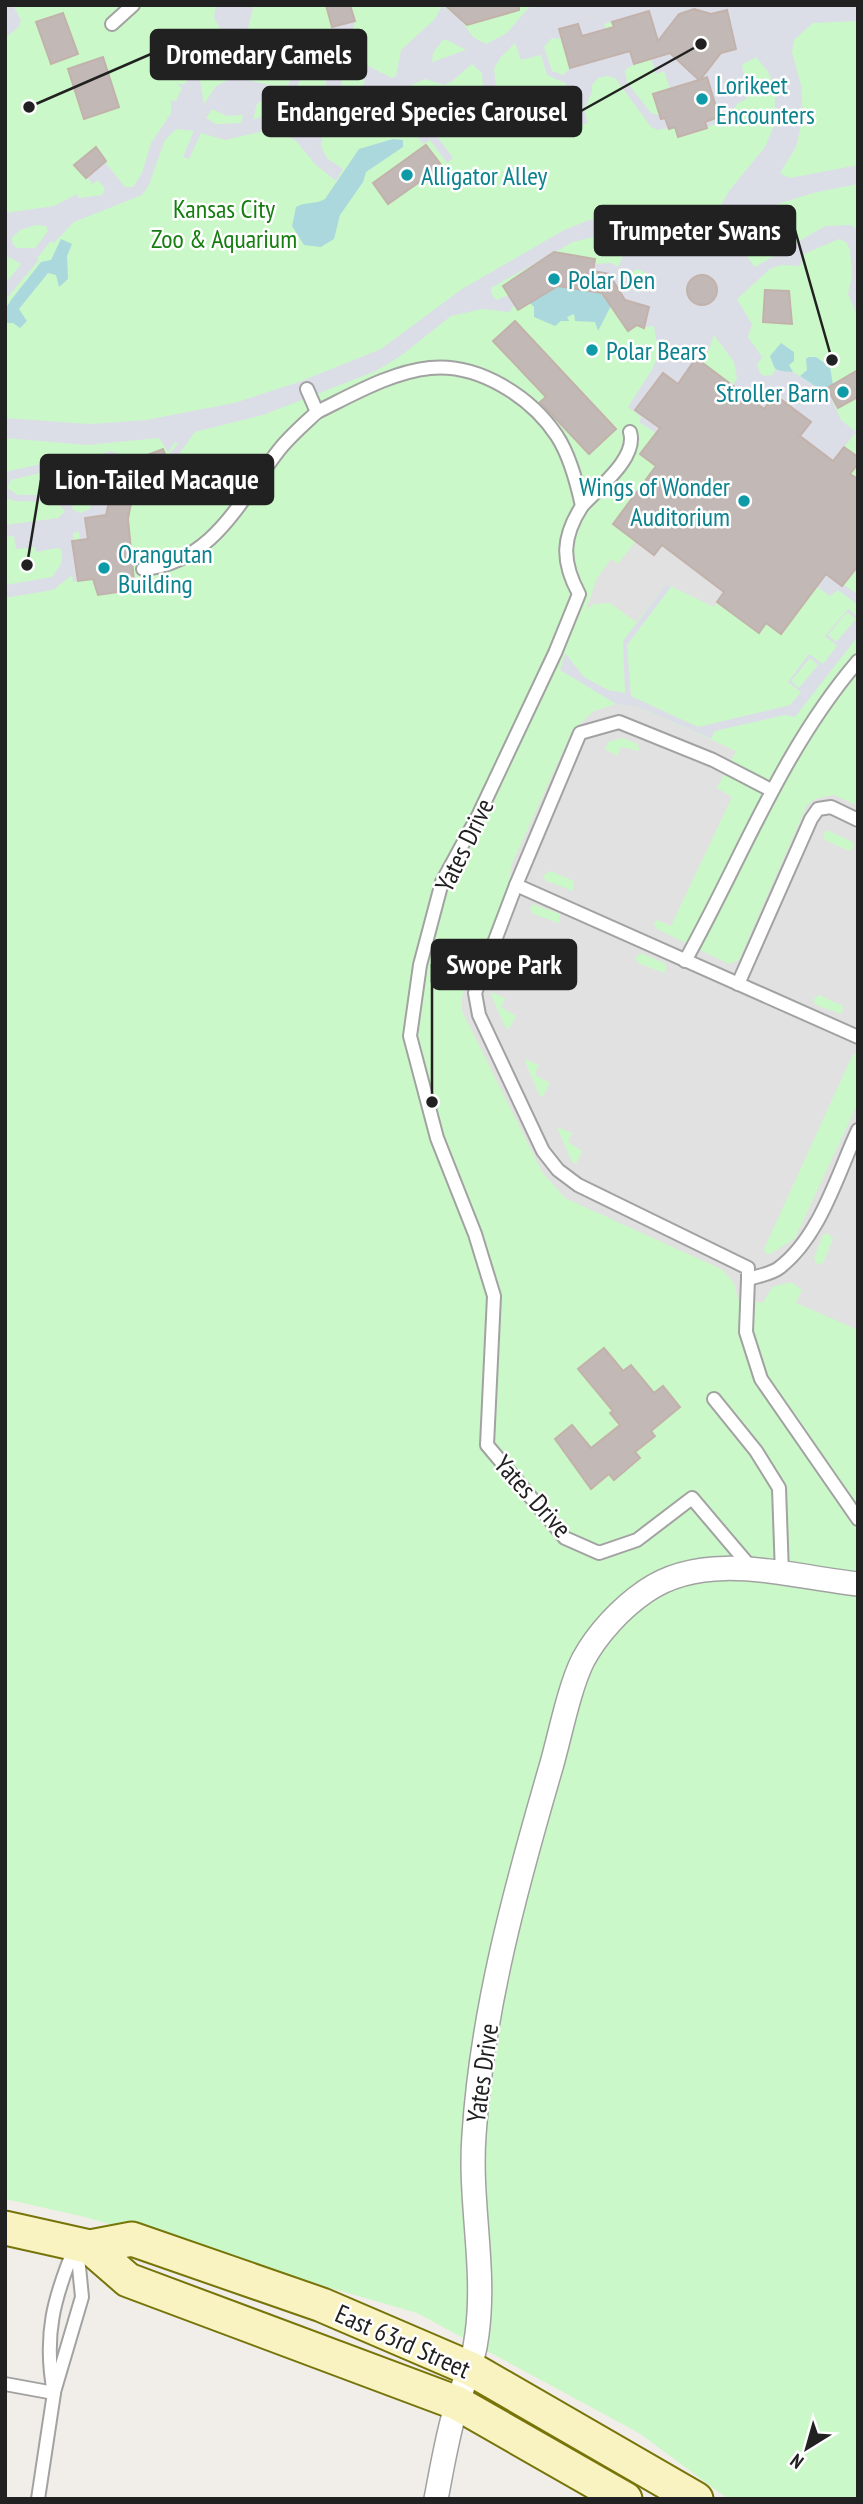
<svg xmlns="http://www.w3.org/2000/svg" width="863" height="2504" viewBox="0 0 863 2504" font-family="'PT Sans Narrow',sans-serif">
<rect width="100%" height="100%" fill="#f1ede8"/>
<path fill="#cbf8c8" d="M5,5h853v2494h-130l-89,-66 -222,-120 -332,-96 -80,-18z"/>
<g fill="#e1e1e1" fill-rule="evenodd">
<path d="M636,541l26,4 62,47 -10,15 -48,-23 -30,38 -26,-19 -16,1 -8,6 11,-32 14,-19 7,5z"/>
<path d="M620,703l16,3 100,45 -19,37 15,9 -61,129 -14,-6 -3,4 3,5 72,35 10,-4 68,-155 8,-6 19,-4 24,11v246l-6,4 -88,193 2,5h5l24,-16 63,-135v227l-62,-27 6,-13 -11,-8 -19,5 -9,16 -25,-4 -4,-16 -13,-14 -156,-71 -23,-26 -80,-161v-14l47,-109 2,-22 61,-135 22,-20zM622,738l16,6 1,7 -18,-4 -4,9 -12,-7 3,-7zM826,830l27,12v6l-4,3 -24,-11 -2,-5zM550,871l24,10 -1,10 -27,-10 -3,-5zM533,904l27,10 -1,9 -26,-9 -3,-5zM641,953l25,11 -1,9 -27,-10 -3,-5zM490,992l15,6 -4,9 15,9 -7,13 -4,-2zM819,995l24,11 -1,8 -26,-9 -3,-5zM524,1059l15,6 -4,10 15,8 -7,13 -4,-1zM557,1127l15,6 -4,9 14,9 -6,13 -4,-2zM828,1233l5,6 -10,24 -7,1 -2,-7 9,-22z"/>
</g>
<g fill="#dcdee7" fill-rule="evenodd">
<path d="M5,5h8l8,15 -2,7 -14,11z"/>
<path d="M216,5h38l-6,23 -11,8 -7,28 -10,-4 -20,20 4,24 12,-18 18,-9 41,9 13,-1 17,-33 24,-12 4,-4 -1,-9 23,-6 -5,27 1,9 41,21 4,-2 5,-26 34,-31 7,-14 18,14 13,18 13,7 21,-11 24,-28h327v16l-45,2 -19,17 -2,12 9,33 2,31 -7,31 -16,26 10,5 68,-13v19l-45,9 -66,21 -9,23 1,9 9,5v7l7,9 70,-41 26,-1 7,5v88l-10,-24 4,-18 -2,-26 -4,-8 -7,-3 -35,15 -4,12 -19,-1 -11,4 -33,30 15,25 -4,13 14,20 -5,8 3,8 4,3 8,-1 3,-5 18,2 27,17 7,-1 14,32 15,12 -23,29 -33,-25 11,-14 -36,-27 -11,14 -31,-24 4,-7 -3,-16 -20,-27 -9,26 -9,-3 -10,15 1,19 -24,-19 -28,36 25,19 -4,5 -17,-11 2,-5 -13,-10 25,-39 9,-24 -6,-4 -2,-14 -10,1 5,-20 -24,-7 -16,-26 -16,-3 1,-7 18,-1 6,4 6,-14 6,-1 1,-7 -7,-8 -14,-4 -37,9 -82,46v5l5,7 13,-5 6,10 -6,7 -27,-3 -31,7 -49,39 -26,16 -113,44 -68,17 -18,25 -9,5 -2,-5 12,-13 -3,-2 -7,10 -9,-14 -72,7 -82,-7v-20l84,6 57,-4 88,-17 65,-21 82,-33 81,-60 102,-59 25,-10 21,-3 14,2 18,16 8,-3 6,5v17l17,-4 4,-5 -8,-17 4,-12 7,-4 16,1 5,21h4l24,-43 36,-44 10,-24v-33l-7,-18 -12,-15 -14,8 6,33 -11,6 -10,16 -20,7 -2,-5 14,-6 -12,-38 -37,11 -6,-18 -8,3 -9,-29 2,-34 -45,13 3,10 23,16 4,14 -9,6 2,12 24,31 14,4 4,11 -12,2 -6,-3 -36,-49 -8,-2 -9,2 -6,7v7l-8,18 4,13 -36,14h-10l-23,-15 -28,-24 -8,-11 -1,-14 -10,-9 -21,18 -7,3 -19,-6 -21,9 2,31 17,9 5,-4 25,34 -6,5 -17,-23 -7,4 -9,-12 -21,-8 -1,-5 -51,12 -11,-10 -8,15 -1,10 6,12 16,11 -7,12 -20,-16 -20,-24 -16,-10 -12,-1 -43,10 -24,-7 -12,26 -6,-2 11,-26 -18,-2 -11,11 -16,45 -7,10 -68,27 -20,21 -3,-2 -14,17 2,2 -32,38 -2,-14 16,-20 -16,-9v-42l49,-7 23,-12 2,4 23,-3 3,-6 -7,-9 -6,4 -5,-7 18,-15 20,25h8l9,-14 9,-30 20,-30v-13l5,1 6,-13 -5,-5 7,2 3,-4 2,-11 -4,-23 9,-4 5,19 10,-6 -1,-11 12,-1 3,-4 1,-4 -10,-18zM694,9l17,5 16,-3 9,38 -15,4 -9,12 -13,4 -17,-5 -12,-11 -3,-15 3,-13 9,-11zM578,24l4,12 16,-4 8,26 -36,10 -7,7 -11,-4 -8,-24 8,-9 10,1 -3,-10zM443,40h4l19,10 -34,12 1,-9zM515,43l6,17 20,-5 6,20 20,9 -9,8 -33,11 -19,-5 -10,-12 -2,-17 6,-11zM324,50l4,5 -4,52 -6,10 -16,10 -11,-11 -1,-13 18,-42zM350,72l8,1 7,9 -7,10 -12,1 -6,-5 3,-10zM393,91l3,12 -6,8 -40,9 -7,-7zM562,92l9,20 -24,11 -9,-20zM276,94l7,5 -7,12 -23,9 4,-16 9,-7zM212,109l15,7 16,-1 -2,8 -25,1 -10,-6zM684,216l6,14 -12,6 -7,-14zM36,225l10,1 2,5 -13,17h-17l-5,-3 -1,-7 8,-8zM638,269l9,5 -1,9 -4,3 -11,-5 1,-9zM705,275l10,8 2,10 -7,10 -11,2 -11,-8 -1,-11 7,-9z"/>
<path d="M111,451l18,7 8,18 -9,3v-9l-12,-10 -9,2v8l-6,6 -6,-11 -27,6 -11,-2 -46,11 -4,8 11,7h53l8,-6 19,5 14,-6 -4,18 9,3 -29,30 -8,1 -1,-8 -6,1 5,48 -5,1 -1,-7 -19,15 -48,8v-13l47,-8 9,-13 1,-7 -1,-8 -4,-1 -21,4 -1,-5 -19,2 -2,-13 -9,1v-12l53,-7 7,-7 -9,-9 -41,-1 -10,-3v-26l49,-11 23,1zM78,499l13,3 -1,7 -10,4 -8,-4 1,-7z"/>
<path d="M826,574l32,20v11l-20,-15 -8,6 -13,-9z"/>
<path d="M666,584l5,3 -44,58 4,51 67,31 92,-22 11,-13 -13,-10 21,-28 14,10 14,-18 -12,-10 23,-27 10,8v19l-63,81 -10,-2 -70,16 -4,8 -75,-33 -20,-2 -56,-34 5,-17 19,24 24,13 17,3 -2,-52zM847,612l9,7 -20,23 -8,-7zM810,658l8,7 -19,23 -8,-7z"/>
</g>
<g fill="#abd8dd">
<path d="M393,139l10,1v7l-37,25 -3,10 -23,33 -6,24 -13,8 -17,-2 -12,-19 4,-19c10,-6 19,-2 29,-8l34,-50z"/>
<path d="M61,239l11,5 -5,12 1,23 -9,8 -3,-12 -8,-2 -29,36 8,12 -7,7 -7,-5h-8v-13l6,-10 30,-38 10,-2z"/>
<path d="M558,286l31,5 9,-3 13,18 -13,25 -3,-9 -20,-1 -1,-7 -7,3 2,4h-8l-6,5 -21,-9v-10l-5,-5z"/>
<path d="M781,343l13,9v9l-5,4 4,7c-20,-2 -17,0 -23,-16z"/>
<path d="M809,357h7l14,10 3,18 -13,4 -20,-13 7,-6 -1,-11z"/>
</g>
<g fill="#c2b8b5" stroke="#c2b2ab" stroke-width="2">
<path d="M326,5h24l5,16 -23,6z"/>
<path d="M445,5h74v5l-52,15z"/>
<path d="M694,9l17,5 16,-4 9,39 -15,4 -21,27 7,-3 12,40 -14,5 2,6 -29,9 -3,-10 -6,2 -4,-11 -4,1 -8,-25 46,-14 -29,-27 -36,11 -4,-13 -60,17 -11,-39 19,-5 4,12 32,-9 -2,-5 37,-11 9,30 21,-27z"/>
<path d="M63,13l15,41 -27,10 -15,-42z"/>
<path d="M103,57l16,50 -35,12 -16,-50z"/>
<path d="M426,145l16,21 -54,38 -15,-21z"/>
<path d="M96,147l10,14 -20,17 -12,-13z"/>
<path d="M554,252l41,7 -2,12 16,3 16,26 24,7 -5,21 -7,-3 -9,6 -26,-38 -44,-7 -40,24 -15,-24z"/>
<circle cx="702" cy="290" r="15"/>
<path d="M765,290l24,1 3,33 -29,-2z"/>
<path d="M515,321l101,108 -27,25 -49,-52 6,-5 -53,-56z"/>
<path d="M696,358l68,51 11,-14 36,27 -11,14 33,25 11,-14 14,10v7l-8,10 8,5v87l-16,20 -16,-12 -45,60 -15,-11 -7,10 -42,-31 7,-10 -62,-47 -8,10 -41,-31 43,-58 -16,-12 20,-26 -25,-18 28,-37 15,11z"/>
<path d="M858,370v27l-20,11 -11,-20z"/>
<path d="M163,449l10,26 -33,11 -9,-25z"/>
<path d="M112,488l21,4 -5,27 6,62 -3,1 1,8 -34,5 -5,-16 -15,2 -6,-40 16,-2 -3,-21 21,-3z"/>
<path d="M604,1348l19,23 8,-6 23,28 9,-7 17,21 -29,24 4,5 -20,16 5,6 -26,22 -5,-6 -18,15 -36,-50 17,-14 19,23 29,-23 -10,-12 3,-2 -35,-42z"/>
</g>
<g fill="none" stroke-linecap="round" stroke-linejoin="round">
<g stroke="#a2a2a2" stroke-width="16">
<g id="service">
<path d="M112,24l21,-19"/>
<path d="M307,389l10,23c35,-17 74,-40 113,-44 49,-5 101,29 127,68 13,20 20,47 25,70 -20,31 -21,55 -3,88l-24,59 -76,161 -37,68 -22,83 -10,71 27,102 38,96 19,62 -7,149 78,93 34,15 38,-13 55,-42 61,72"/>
<path d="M582,506c16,-18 56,-48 48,-74"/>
<path d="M143,569c70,-6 97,-69 136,-119 11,-14 24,-25 38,-38"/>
<path d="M771,790l-58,-30 -94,-38 -39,11 -64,152 342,152"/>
<path d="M516,885l-41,108 4,22 64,136 15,19 20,15 170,83v11c10,-3 23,-5 31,-11 41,-31 58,-93 79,-138"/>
<path d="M685,961c57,-102 96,-210 173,-300"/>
<path d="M738,984l73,-165 7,-10 13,-2 27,13"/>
<path d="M748,1279l-2,53 15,47 97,140"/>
<path d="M714,1399l42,52 23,37 3,86"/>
<path d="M5,2384l49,9 -16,106"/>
<path d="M54,2392l28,-95 -5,-50"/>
<path d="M54,2393c-11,-58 0,-96 22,-149"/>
</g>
</g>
<g stroke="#a2a2a2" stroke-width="26">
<path id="minor" d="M436,2499c6,-31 11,-62 20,-92 8,-26 18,-45 21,-73 9,-67 -8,-132 -3,-199 8,-125 42,-248 77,-368 9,-31 18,-79 32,-107 14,-26 38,-52 63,-69 60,-42 145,-14 212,-7"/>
</g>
<g stroke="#777409" stroke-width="37">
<g id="secondary">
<path d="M5,2228l85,19 38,33 329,123 168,96"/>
<path d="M90,2247l42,-8 190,66 149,64 225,130"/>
</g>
</g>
<use href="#service" stroke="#fff" stroke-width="12"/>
<use href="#minor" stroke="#fff" stroke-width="23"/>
<use href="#secondary" stroke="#f8f3c0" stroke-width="33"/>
</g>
<g fill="#0f9aa8" stroke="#fff" stroke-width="2.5">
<circle cx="702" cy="99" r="7"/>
<circle cx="407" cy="175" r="7"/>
<circle cx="554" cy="279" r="7"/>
<circle cx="592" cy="350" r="7"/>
<circle cx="843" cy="392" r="7"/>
<circle cx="744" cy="501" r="7"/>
<circle cx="104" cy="568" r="7"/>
</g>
<g text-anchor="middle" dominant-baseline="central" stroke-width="5" stroke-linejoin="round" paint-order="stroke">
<g font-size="26" fill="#0d838f" stroke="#fff" text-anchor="start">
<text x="716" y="84">Lorikeet<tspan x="716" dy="30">Encounters</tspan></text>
<text x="421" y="175">Alligator Alley</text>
<text x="568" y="279">Polar Den</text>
<text x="606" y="350">Polar Bears</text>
<text x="829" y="392" text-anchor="end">Stroller Barn</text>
<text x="730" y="486" text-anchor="end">Wings of Wonder<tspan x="730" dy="30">Auditorium</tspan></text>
<text x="118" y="553">Orangutan<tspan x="118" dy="30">Building</tspan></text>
</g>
<g font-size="26" fill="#167e10" stroke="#fff">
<text x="224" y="208">Kansas City<tspan x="224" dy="30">Zoo &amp; Aquarium</tspan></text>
</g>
<g font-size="26" fill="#212121" stroke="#fff">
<text transform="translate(464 845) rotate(-64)">Yates Drive</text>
<text transform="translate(533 1496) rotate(48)">Yates Drive</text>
<text transform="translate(482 2073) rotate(-82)">Yates Drive</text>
<text transform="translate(403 2341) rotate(24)">East 63rd Street</text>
</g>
</g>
<path fill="none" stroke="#212121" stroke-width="2.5" d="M29 107L151 54M701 44L581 111M832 360L795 230M27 565L41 480M432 1102L432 964"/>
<g fill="#212121" stroke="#fff" stroke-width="2.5">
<circle cx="29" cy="107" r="7"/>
<circle cx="701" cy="44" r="7"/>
<circle cx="832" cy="360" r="7"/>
<circle cx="27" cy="565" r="7"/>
<circle cx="432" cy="1102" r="7"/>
</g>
<g fill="#212121" stroke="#212121" stroke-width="2.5">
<rect x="151" y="30" width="215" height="49" rx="7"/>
<rect x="263" y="87" width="318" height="49" rx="7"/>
<rect x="595" y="206" width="200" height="49" rx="7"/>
<rect x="41" y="455" width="232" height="49" rx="7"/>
<rect x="432" y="940" width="144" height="49" rx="7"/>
</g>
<g font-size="28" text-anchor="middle" font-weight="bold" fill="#fff">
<text x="259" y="64">Dromedary Camels</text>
<text x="422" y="121">Endangered Species Carousel</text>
<text x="695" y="240">Trumpeter Swans</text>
<text x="157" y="489">Lion-Tailed Macaque</text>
<text x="504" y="974">Swope Park</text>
</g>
<rect width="863" height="2504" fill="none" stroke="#212121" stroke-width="14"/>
<g transform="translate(807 2448) rotate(217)" stroke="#ffffff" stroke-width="5" paint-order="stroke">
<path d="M0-5L12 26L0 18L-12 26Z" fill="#212121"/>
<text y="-10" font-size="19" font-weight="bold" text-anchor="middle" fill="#212121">N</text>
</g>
</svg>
